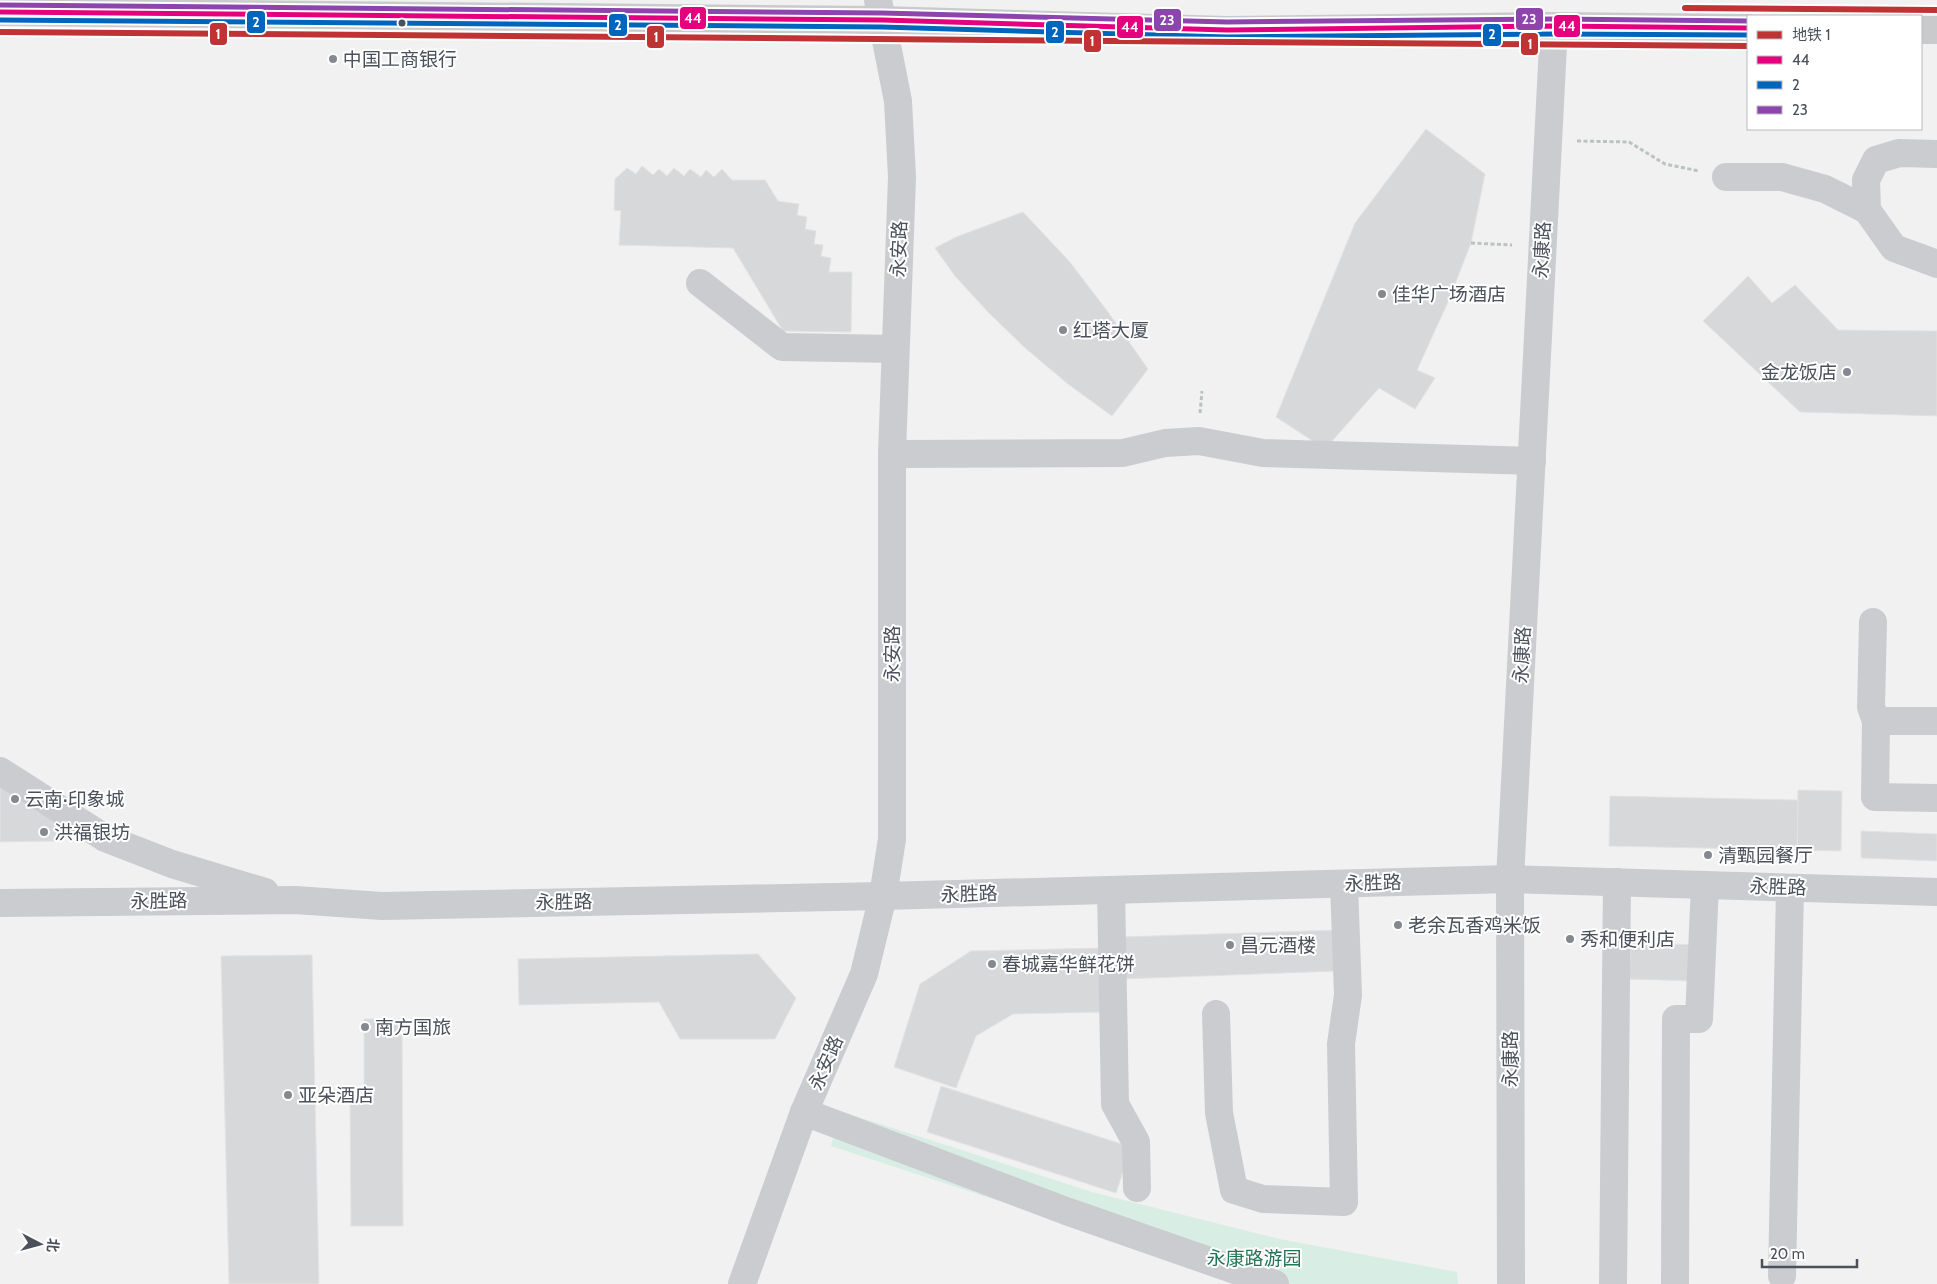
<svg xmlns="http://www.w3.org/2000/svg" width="1937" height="1284" viewBox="0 0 1937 1284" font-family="Cabin,'Noto Sans SC',sans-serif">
<rect width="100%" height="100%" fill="#f1f1f1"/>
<path fill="#d8ede3" d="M840,1111l252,81 187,47 178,33 1,12h-205l-422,-138z"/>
<g fill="#d7d8da" stroke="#e3e3e3">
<path d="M1426,129l59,45 -14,69 -23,59 -31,68 18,8 -20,31 -36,-21 -54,61 -49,-32 79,-194z"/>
<path d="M642,166l11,9 6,-6 8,7 7,-8 10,8 6,-7 11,8 5,-7 8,7 8,-8 10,11h33l13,21 21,3 -2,11 10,2 -2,12 11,2 -2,13 9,1 -2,11 10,2 -2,14h23l-1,60 -68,-1 -50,-83 -114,-3 2,-34 -7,-1 1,-31 12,-11 9,6z"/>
<path d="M1023,212l46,49 39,51 40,57 -36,47 -44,-32 -44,-37 -36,-35 -33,-36 -20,-28 21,-11z"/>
<path d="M1748,276l24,27 23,-18 43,45 99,1v85l-137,-4 -97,-91z"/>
<path d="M0,780l61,38 -2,23 -59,1z"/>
<path d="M1798,790l44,1 -1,60 -44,-1z"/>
<path d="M1610,796l188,4 -1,50 -188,-4z"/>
<path d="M1861,831l76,3v27l-76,-3z"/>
<path d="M1338,930l1,41 -217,8 -2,-42z"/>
<path d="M1631,942l62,3 -1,36 -63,-2z"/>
<path d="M1103,948v64l-90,2 -37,22 -20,52 -62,-21 26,-83 51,-33z"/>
<path d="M758,954l38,44 -21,41h-95l-21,-37 -140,3 -1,-46z"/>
<path d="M312,955l7,328 -2,1h-88l-8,-328z"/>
<path d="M364,1019h38l1,207h-52l-1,-129h14z"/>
<path d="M941,1086l190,61 -15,46 -189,-61z"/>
</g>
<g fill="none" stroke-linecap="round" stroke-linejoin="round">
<g stroke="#bac3c1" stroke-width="3" stroke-dasharray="4 2.5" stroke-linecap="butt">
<path d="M1577,141l52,1 36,22 34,7"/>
<path d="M1471,243l41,2"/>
<path d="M1200,413l2,-22"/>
</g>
<g stroke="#cbcccf" stroke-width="28">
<path d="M1937,154l-38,-1 -23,7 -10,20 1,30 27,38 43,16"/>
<path d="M1726,177h56l43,12 42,21"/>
<path d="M700,283l82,64 113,2"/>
<path d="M892,454l231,-1 42,-10 34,-2 64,12 269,8"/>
<path d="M1873,622l-2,85 5,14"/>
<path d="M1937,721h-61l-1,76 62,1"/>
<path d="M0,771l105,67 67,26 93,28"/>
<path d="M1111,890l4,214 21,38 1,46"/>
<path d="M0,903l295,-3 87,6 501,-10 627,-17 427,13"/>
<path d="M1216,1014l3,99 15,77 29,9 81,3 -3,-158 7,-49 -4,-111"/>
<path d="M804,1112l262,99 209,73"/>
<path d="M1782,1276l8,-388"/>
<path d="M742,1284l62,-172 60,-138 19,-78 9,-57v-385l10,-277 -4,-76 -20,-101"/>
<path d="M1511,1284l-1,-405 44,-853"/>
<path d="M1613,1284l4,-402"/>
<path d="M1675,1284l1,-265h23l6,-134"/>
</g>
<g stroke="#c8cacc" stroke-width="28">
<path d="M0,12l882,8 345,10 327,-4 194,2"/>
<path d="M1921,30h16"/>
</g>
<g stroke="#fff" stroke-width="9">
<path id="bus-1" d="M0,12l882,8 345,10 327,-4 194,2"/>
</g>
<g stroke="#fff" stroke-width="9">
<path id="bus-2" d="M0,20l882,7 345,10 327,-3 194,1"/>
</g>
<g stroke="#fff" stroke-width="9">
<path id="bus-3" d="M0,5l882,8 345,9 327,-3 194,2"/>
</g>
<use href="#bus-1" stroke="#e5007d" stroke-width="5"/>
<use href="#bus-2" stroke="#0065bd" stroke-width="5"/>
<use href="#bus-3" stroke="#8e44ad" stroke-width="5"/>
<g stroke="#fff" stroke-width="10">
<g id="metro-1">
<path d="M1685,8l252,2"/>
<path d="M0,32l1748,14"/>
</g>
</g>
<use href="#metro-1" stroke="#bf3334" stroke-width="6"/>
</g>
<circle fill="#4a515b" stroke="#fff" stroke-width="2" cx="402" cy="23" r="4.5"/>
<g fill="#848990" stroke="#fff" stroke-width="2">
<circle cx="333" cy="59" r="5"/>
<circle cx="1382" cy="294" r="5"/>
<circle cx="1063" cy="330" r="5"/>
<circle cx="1847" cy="372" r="5"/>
<circle cx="15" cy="799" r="5"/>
<circle cx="44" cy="832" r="5"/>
<circle cx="1708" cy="855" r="5"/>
<circle cx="1398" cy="925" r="5"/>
<circle cx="1570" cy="939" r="5"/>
<circle cx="1230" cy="945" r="5"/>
<circle cx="992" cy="964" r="5"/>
<circle cx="365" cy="1027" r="5"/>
<circle cx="288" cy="1095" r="5"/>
</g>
<g text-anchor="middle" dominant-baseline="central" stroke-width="4" stroke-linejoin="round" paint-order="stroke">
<g font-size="19" fill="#4a515b" stroke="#fff" text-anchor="start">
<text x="343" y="59">中国工商银行</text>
<text x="1392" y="294">佳华广场酒店</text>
<text x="1073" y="330">红塔大厦</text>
<text x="1837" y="372" text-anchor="end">金龙饭店</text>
<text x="25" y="799">云南·印象城</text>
<text x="54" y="832">洪福银坊</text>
<text x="1718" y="855">清甄园餐厅</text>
<text x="1408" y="925">老余瓦香鸡米饭</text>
<text x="1580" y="939">秀和便利店</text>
<text x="1240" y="945">昌元酒楼</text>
<text x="1002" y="964">春城嘉华鲜花饼</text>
<text x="375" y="1027">南方国旅</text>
<text x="298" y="1095">亚朵酒店</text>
</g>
<g font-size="19" fill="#4a515b" stroke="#fff">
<text transform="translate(899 249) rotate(-88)">永安路</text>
<text transform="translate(1542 250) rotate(-87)">永康路</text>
<text transform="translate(892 654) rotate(-90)">永安路</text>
<text transform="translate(1522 655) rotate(-87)">永康路</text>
<text transform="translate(1373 883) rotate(-2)">永胜路</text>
<text transform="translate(1778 887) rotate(2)">永胜路</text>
<text transform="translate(969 894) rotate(-2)">永胜路</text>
<text transform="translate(159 901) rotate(-1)">永胜路</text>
<text transform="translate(564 902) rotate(-1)">永胜路</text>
<text transform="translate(1510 1059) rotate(-90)">永康路</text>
<text transform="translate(826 1063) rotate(-67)">永安路</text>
</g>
<g font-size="19" fill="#227556" stroke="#fff">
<text x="1254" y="1258">永康路游园</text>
</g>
</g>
<g stroke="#fff" stroke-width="2">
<rect x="679" y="6" width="28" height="24" rx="5" fill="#e5007d"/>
<rect x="1515" y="7" width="29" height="24" rx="5" fill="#8e44ad"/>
<rect x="1153" y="8" width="29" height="24" rx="5" fill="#8e44ad"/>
<rect x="246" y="10" width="20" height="24" rx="5" fill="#0065bd"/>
<rect x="608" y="13" width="20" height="24" rx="5" fill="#0065bd"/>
<rect x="1553" y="14" width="28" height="24" rx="5" fill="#e5007d"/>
<rect x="1116" y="15" width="28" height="24" rx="5" fill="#e5007d"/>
<rect x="1045" y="20" width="20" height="24" rx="5" fill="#0065bd"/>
<rect x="209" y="22" width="19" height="24" rx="5" fill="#bf3334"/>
<rect x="1482" y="23" width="20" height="24" rx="5" fill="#0065bd"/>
<rect x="646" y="25" width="19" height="24" rx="5" fill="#bf3334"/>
<rect x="1083" y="29" width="19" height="24" rx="5" fill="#bf3334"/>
<rect x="1520" y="32" width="19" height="24" rx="5" fill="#bf3334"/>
</g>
<g font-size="14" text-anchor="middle" font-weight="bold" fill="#fff">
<text x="693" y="23">44</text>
<text x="1529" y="24">23</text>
<text x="1167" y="25">23</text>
<text x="256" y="27">2</text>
<text x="618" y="30">2</text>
<text x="1567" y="31">44</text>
<text x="1130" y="32">44</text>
<text x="1055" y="37">2</text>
<text x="218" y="39">1</text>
<text x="1492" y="39">2</text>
<text x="656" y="42">1</text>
<text x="1092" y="46">1</text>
<text x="1530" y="49">1</text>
</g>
<rect x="1747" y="15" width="175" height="115" fill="#ffffff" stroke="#b7b9bd"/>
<rect x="1757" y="31" width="25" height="8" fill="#bf3334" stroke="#b7b9bd"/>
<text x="1792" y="40" font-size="15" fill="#4a515b">地铁 1</text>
<rect x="1757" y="56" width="25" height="8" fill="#e5007d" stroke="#b7b9bd"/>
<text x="1792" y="65" font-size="15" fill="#4a515b">44</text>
<rect x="1757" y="81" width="25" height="8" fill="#0065bd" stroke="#b7b9bd"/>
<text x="1792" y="90" font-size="15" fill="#4a515b">2</text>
<rect x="1757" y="106" width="25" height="8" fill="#8e44ad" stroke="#b7b9bd"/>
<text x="1792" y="115" font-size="15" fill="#4a515b">23</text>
<g transform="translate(40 1244) rotate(96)" stroke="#ffffff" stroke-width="4" paint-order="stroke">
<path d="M0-4L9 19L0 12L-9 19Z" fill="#4a515b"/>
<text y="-8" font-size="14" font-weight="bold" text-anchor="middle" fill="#4a515b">北</text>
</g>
<path d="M1762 1259v8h95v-8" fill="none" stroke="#4a515b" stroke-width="2.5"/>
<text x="1770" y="1259" font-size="15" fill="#4a515b" stroke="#ffffff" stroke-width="4" paint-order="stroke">20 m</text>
</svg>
